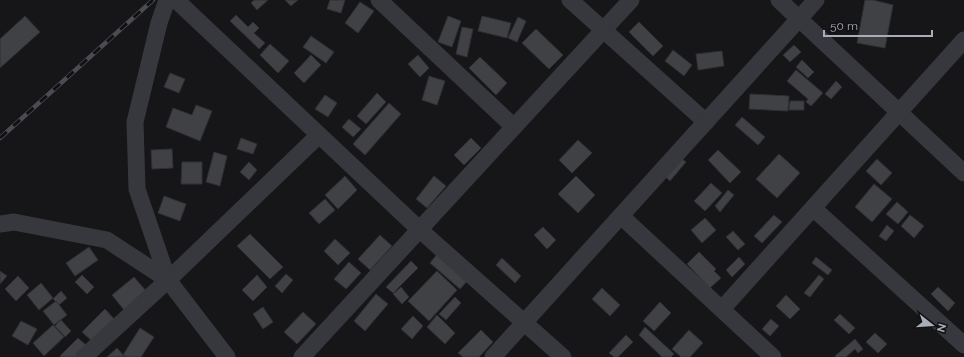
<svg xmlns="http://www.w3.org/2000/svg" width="964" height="357" viewBox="0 0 964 357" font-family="Raleway,sans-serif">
<rect width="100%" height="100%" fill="#161618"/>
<g fill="#404145" stroke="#303034">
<path d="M254,0h14l-11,10 -6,-7z"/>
<path d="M285,0h13l-7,6z"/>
<path d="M330,0h15l-4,13 -14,-4z"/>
<path d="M865,0h8l20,5 -8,43 -28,-5z"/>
<path d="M360,2l14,9 -16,22 -13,-10z"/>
<path d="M236,15l12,12 5,-5 6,6 -5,5 11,10 -6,6 -29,-28z"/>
<path d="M25,16l15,16 -40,36v-29z"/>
<path d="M448,16l13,5 -9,26 -14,-5z"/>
<path d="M482,16l29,7 -4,15 -29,-7z"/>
<path d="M518,17l8,4 -9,21 -9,-4z"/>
<path d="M639,22l24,24 -10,10 -24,-24z"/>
<path d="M462,27l11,2 -6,28 -11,-3z"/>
<path d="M536,29l27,26 -14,14 -27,-26z"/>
<path d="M311,36l23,16 -8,11 -23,-16z"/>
<path d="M270,44l19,17 -11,12 -18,-18z"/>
<path d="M794,45l7,7 -11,10 -7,-7z"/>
<path d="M673,50l19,15 -8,11 -19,-15z"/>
<path d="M722,51l2,15 -26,4 -2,-16z"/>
<path d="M311,55l10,10 -17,18 -10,-10z"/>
<path d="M418,55l11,13 -9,9 -12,-13z"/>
<path d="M480,57l27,26 -11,12 -27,-27z"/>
<path d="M802,60l12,12 -6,6 -12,-11z"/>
<path d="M796,70l27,23 -12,13 -5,-4 2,-3 -21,-18z"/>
<path d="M170,73l15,6 -6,14 -15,-6z"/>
<path d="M429,76l16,5 -8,24 -15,-5z"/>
<path d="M836,81l6,6 -11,12 -6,-5z"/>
<path d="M377,93l9,9 -20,22 -9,-8z"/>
<path d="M750,94l39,2 -1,15 -39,-2z"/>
<path d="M325,95l12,8 -9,14 -13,-8z"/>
<path d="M790,101h14v9h-15z"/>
<path d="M389,103l12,11 -36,41 -12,-11z"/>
<path d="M196,105l16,6 -12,30 -34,-14 7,-19 19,7z"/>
<path d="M742,117l23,20 -7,8 -23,-20z"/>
<path d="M349,119l12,10 -8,8 -11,-10z"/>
<path d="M241,138l16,6 -4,10 -16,-5z"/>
<path d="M471,138l10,10 -17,17 -10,-10z"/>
<path d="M578,140l14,13 -20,20 -13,-13z"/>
<path d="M172,149l1,19 -21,1 -1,-19z"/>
<path d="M718,150l23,22 -11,11 -22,-23z"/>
<path d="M214,152l13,4 -7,30 -14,-4z"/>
<path d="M779,154l21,19 -23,25 -21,-19z"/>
<path d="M682,159l4,3 -16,19 -4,-4z"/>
<path d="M877,159l15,14 -11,12 -15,-14z"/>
<path d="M182,162h20v22h-21z"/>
<path d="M249,162l8,8 -8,10 -9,-8z"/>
<path d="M345,176l12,14 -19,19 -13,-14z"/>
<path d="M434,176l12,10 -19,22 -11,-9z"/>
<path d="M576,176l19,19 -17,18 -20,-19z"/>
<path d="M711,183l11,10 -17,18 -11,-10z"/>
<path d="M874,184l18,15 -20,23 -17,-15z"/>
<path d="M728,190l6,5 -14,17 -5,-6z"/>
<path d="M164,196l22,8 -6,17 -22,-8z"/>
<path d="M325,199l10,11 -16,14 -10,-11z"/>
<path d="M897,202l11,10 -10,12 -12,-10z"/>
<path d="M774,215l8,7 -20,21 -8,-7z"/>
<path d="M910,215l14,11 -10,12 -13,-12z"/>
<path d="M705,218l11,12 -14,13 -11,-13z"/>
<path d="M887,225l7,6 -8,10 -7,-5z"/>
<path d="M543,227l13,13 -9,9 -13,-14z"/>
<path d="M733,231l12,13 -7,6 -12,-13z"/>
<path d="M250,234l33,33 -13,12 -33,-33z"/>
<path d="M380,235l12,11 -22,24 -12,-11z"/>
<path d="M335,239l15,14 -12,12 -14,-14z"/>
<path d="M89,247l9,13 -23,16 -9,-13z"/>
<path d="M699,252l17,17 -2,2 7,7 -11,10 -23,-24z"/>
<path d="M438,253l30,27 -8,9 -30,-26z"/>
<path d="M739,257l6,7 -13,13 -6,-7z"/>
<path d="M816,257l16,13 -4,5 -16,-12z"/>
<path d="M502,258l19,18 -6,7 -19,-18z"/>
<path d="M411,261l7,7 -25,25 -7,-6z"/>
<path d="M349,262l12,11 -15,16 -12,-10z"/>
<path d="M0,271l7,5 -7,8z"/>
<path d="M437,271l20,19 -28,31 -21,-20z"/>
<path d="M286,274l7,6 -11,13 -7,-7z"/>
<path d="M82,275l12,12 -7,7 -12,-12z"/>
<path d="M257,275l10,12 -14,14 -11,-11z"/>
<path d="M819,275l5,4 -14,18 -6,-4z"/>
<path d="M18,276l11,12 -13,13 -11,-12z"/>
<path d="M134,277l13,15 -23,18 -12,-15z"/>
<path d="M41,283l12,15 -14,12 -12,-15z"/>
<path d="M401,287l8,10 -7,7 -9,-10z"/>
<path d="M938,287l17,16 -7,8 -17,-17z"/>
<path d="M602,288l18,17 -10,11 -18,-17z"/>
<path d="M61,291l6,7 -8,7 -6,-6z"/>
<path d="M376,294l12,10 -23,27 -11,-10z"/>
<path d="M786,295l14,14 -10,10 -14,-13z"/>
<path d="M455,297l6,6 -15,17 -7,-6z"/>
<path d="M56,301l11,14 -13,10 -11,-14z"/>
<path d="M660,302l11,11 -17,18 -11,-10z"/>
<path d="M263,307l10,15 -10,7 -10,-15z"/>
<path d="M105,309l10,11 -22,22 -11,-10z"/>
<path d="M303,312l13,12 -19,20 -13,-12z"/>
<path d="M840,314l15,14 -6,6 -15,-14z"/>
<path d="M437,315l18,18 -10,11 -18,-17z"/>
<path d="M413,316l10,10 -11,13 -11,-10z"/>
<path d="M771,319l8,7 -9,10 -8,-7z"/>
<path d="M61,320l10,11 -6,6 -10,-11z"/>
<path d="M21,321l16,8 -9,16 -16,-9z"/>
<path d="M53,325l11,12 -20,19 -11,-13z"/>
<path d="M645,327l29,27 -3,3h-9l-23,-22z"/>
<path d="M140,328l14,9 -13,20h-15l-3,-2z"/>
<path d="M481,330l12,12 -14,15h-16l-5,-4z"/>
<path d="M689,330l14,13 -13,14h-9l-9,-8z"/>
<path d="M875,333l12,11 -9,9 -12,-11z"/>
<path d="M626,335l7,7 -15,15h-4l-5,-4z"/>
<path d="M78,338l10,9 -10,10h-17l-1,-1z"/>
<path d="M855,339l8,10 -5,4 -3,-4 -9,8h-10l-1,-1z"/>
<path d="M117,348l8,9h-18z"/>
</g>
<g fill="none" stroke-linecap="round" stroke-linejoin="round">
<g stroke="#37383d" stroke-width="17">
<path d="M176,0l244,230 143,127"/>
<path d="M379,0l135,127"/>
<path d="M570,0l136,122"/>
<path d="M779,0l185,173"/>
<path d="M813,208l151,137"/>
<path d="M621,216l152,141"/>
<path d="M0,224l14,-2 93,18 61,40 -31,-91 -2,-67 24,-99 8,-23"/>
<path d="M168,280l59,77"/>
<path d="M722,309l242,-269"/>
<path d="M84,357l84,-77 151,-145"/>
<path d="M302,357l329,-357"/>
<path d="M493,357l323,-357"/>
</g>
<g stroke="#4a4c52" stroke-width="4.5">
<path id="rail" d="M0,138l153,-138"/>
</g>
<use href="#rail" stroke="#111113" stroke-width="3" stroke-dasharray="9" stroke-linecap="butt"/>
</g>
<g transform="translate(932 325) rotate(107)" stroke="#111113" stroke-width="3" paint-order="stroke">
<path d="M0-3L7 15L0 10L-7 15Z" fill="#a8adb8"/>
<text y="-6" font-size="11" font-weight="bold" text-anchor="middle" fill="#a8adb8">N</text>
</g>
<path d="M824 30v6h108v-6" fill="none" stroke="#a8adb8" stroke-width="2"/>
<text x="830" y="30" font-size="12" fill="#a8adb8" stroke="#111113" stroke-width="3" paint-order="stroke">50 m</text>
</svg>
